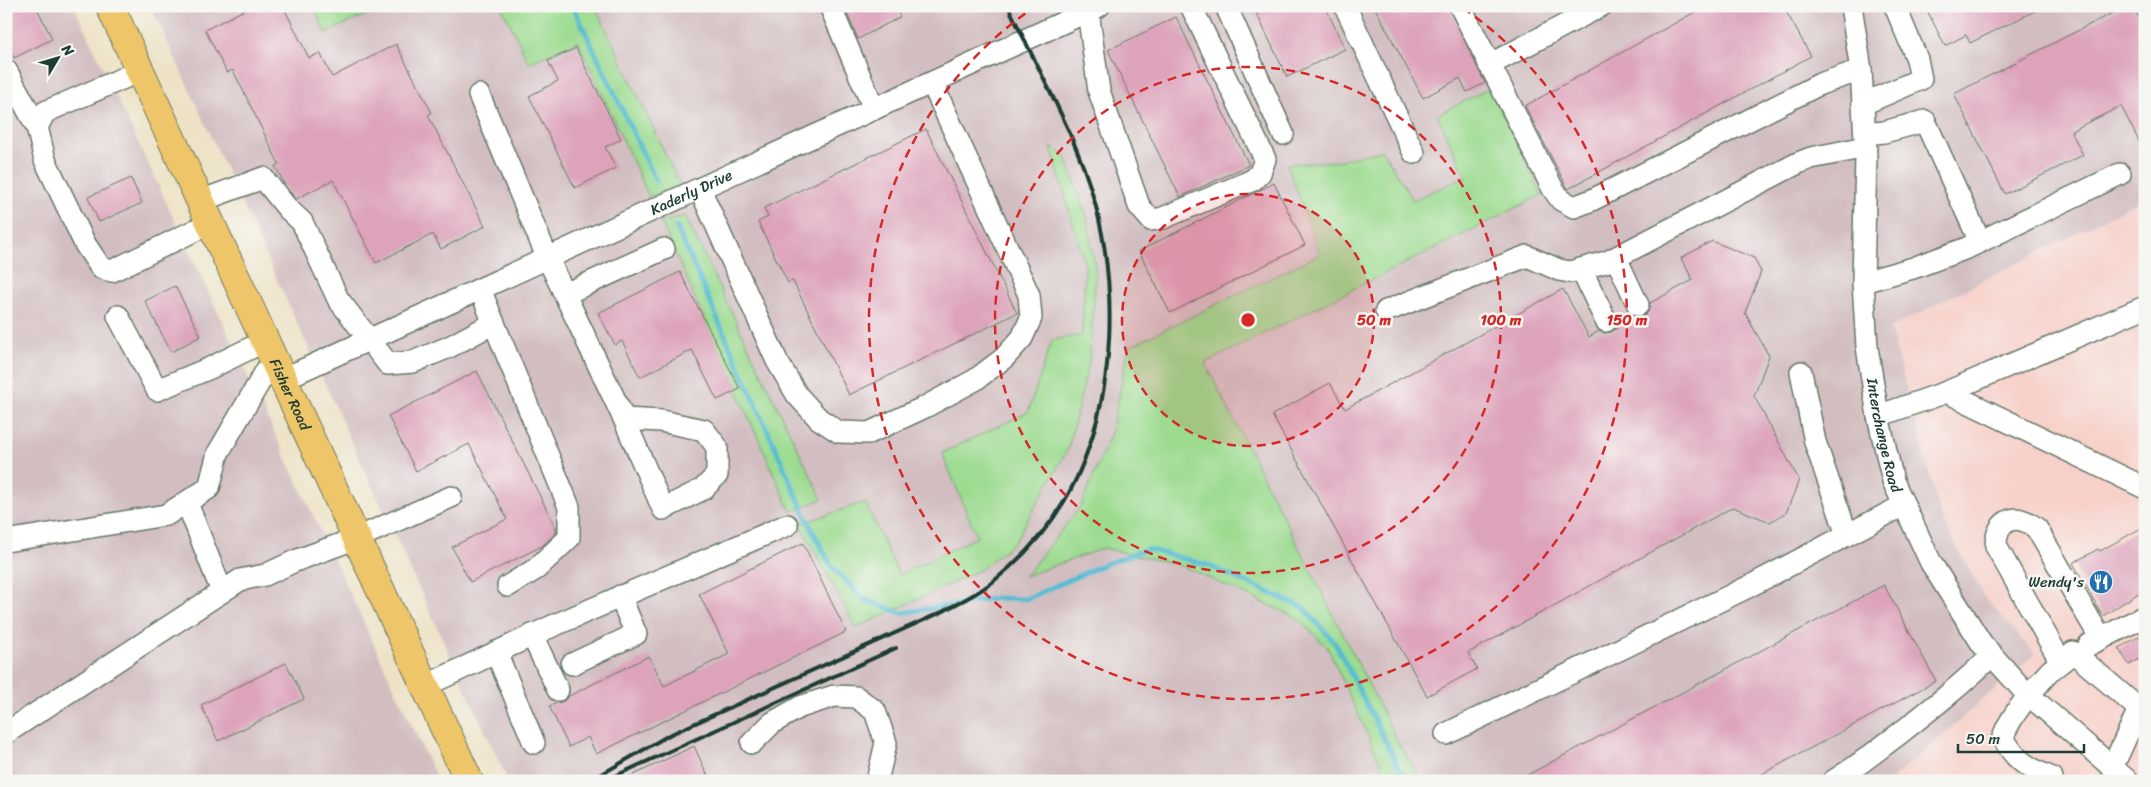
<svg xmlns="http://www.w3.org/2000/svg" width="2151" height="787" viewBox="0 0 2151 787" font-family="Sriracha,sans-serif">
<rect width="100%" height="100%" fill="#f6f6f2"/>
<filter id="ink" filterUnits="userSpaceOnUse"><feTurbulence type="fractalNoise" baseFrequency=".02" numOctaves="2"/><feDisplacementMap in="SourceGraphic" scale="10" xChannelSelector="R" yChannelSelector="G"/><feConvolveMatrix kernelMatrix="1 2 1 2 8 2 1 2 1" color-interpolation-filters="sRGB"/></filter>
<filter id="wash" filterUnits="userSpaceOnUse"><feTurbulence type="fractalNoise" baseFrequency=".0096" numOctaves="4" result="noise"/><feDisplacementMap in="SourceGraphic" scale="20" xChannelSelector="R" yChannelSelector="G"/><feGaussianBlur stdDeviation="1.12" result="paint"/><feColorMatrix in="noise" values="0 0 0 0 0 0 0 0 0 0 0 0 0 0 0 0 0 1.4 0 .05"/><feComposite in="paint" operator="in"/></filter>
<g filter="url(#wash)">
<rect width="100%" height="100%" fill="#ede2c5"/>
<path fill="#f7d0c9" d="M2145,198v583h-255l145,-127 -51,-57 -43,-80 -51,-189z"/>
<g fill="#d2bec1">
<path d="M6,6h68l364,775h-432z"/>
<path d="M151,6h163l11,27 62,-27h114l28,57 49,-23 101,144 -84,-178h1550v192l-255,130 51,189 43,80 51,57 -145,127h-468l-22,-35 -195,-383 337,-168 -76,-18 -54,23 -30,-50 -44,11 -51,3 33,90 -191,93 -18,86 -30,73 -55,69 78,-27 78,18 115,52 30,29 62,134h-881z"/>
</g>
<g fill="#9cdb90" stroke="#5e8c62">
<path d="M314,6h73l-62,27z"/>
<path d="M501,6h94l85,179 -31,12 -71,-156 -49,22z"/>
<path d="M1490,88l52,107 -337,168 195,383 22,35h-33l-62,-134 -30,-29 -115,-52 -78,-18 -79,28 56,-70 30,-73 18,-86 191,-93 -33,-90 51,-3 44,-11 31,50 53,-23 -29,-62z"/>
<path d="M1051,147l14,8 22,62 9,57 -7,89 -21,86 -53,93 -35,28 -124,58 -56,-104 65,-22 34,73 78,-38 -35,-84 86,-41 24,-72 30,-5 3,-69z"/>
<path d="M685,216l137,283 -31,13 -130,-290z"/>
</g>
<g fill="none" stroke-linecap="round" stroke-linejoin="round">
<g stroke="#55bcd3" stroke-width="5">
<path d="M573,6l83,175"/>
<path d="M676,226l136,304 20,37 31,32 38,14 96,-15 29,1 79,-35 43,-15 59,16 97,43 31,35 71,138"/>
</g>
</g>
<g id="blocks">
<g fill="#dda3bb">
<path d="M6,6h30l16,33 -38,19 -8,-15z"/>
<path d="M252,6h31l26,52 11,-5 12,24 64,-33 36,69 -4,2 57,111 -44,23 -8,-15 -57,29 -43,-83 -37,19 -10,-12 -11,-21 4,-2 -46,-94 -6,3 -22,-43z"/>
<path d="M844,6h51l5,11 -42,22z"/>
<path d="M1253,6h72l20,43 -58,28z"/>
<path d="M1374,6h74l37,77 -18,9 -7,-14 -37,20z"/>
<path d="M1706,6h77l28,50 -243,133 -43,-83z"/>
<path d="M1925,6h120l-75,37 -4,-8 -21,11z"/>
<path d="M2126,6h7l12,24v123l-24,-47 -50,25 12,24 -78,39 -51,-100z"/>
<path d="M1176,17l73,148 -69,32 -72,-147z"/>
<path d="M576,48l45,91 -16,8 11,21 -41,20 -46,-92 29,-15 -10,-20z"/>
<path d="M926,129l91,184 -168,82 -56,-114 -5,2 -30,-61 10,-5 -4,-9z"/>
<path d="M131,178l11,25 -43,19 -11,-25z"/>
<path d="M1274,183l31,62 -135,68 -31,-62z"/>
<path d="M1712,241l42,17 7,14 -16,41 24,43 -15,40 45,84 -13,33 -16,9 -37,-15 -265,146 9,16 -50,27 -155,-281 58,-32 15,26 218,-120 26,48 10,-6 6,2 6,-1 6,-4 1,-7 12,-7 6,3 8,-1 4,-4 2,-9 43,-23 -12,-22z"/>
<path d="M680,272l60,117 -23,11 -25,-50 -52,27 -18,-36 -7,4 -17,-32z"/>
<path d="M175,286l26,50 -30,16 -26,-51z"/>
<path d="M477,371l79,157v5l-14,13 -72,36 -18,-35 55,-28 -38,-75 -53,27 -28,-55z"/>
<path d="M2145,526v63l-42,27 -30,-53 25,-14 2,2z"/>
<path d="M803,543l43,89 -250,122 -8,-17 -19,10 -20,-41 15,-5 5,-5 80,-40 15,30 65,-32 -30,-60z"/>
<path d="M1884,585l52,96 -187,100h-233z"/>
<path d="M2145,633v23l-16,9 -10,-17z"/>
<path d="M286,663l18,36 -86,42 -17,-36z"/>
<path d="M694,746l16,35h-89z"/>
</g>
</g>
</g>
<g filter="url(#ink)">
<use href="#blocks" fill-opacity="0" stroke="#677767" stroke-width="1"/>
<g fill="none" stroke-linecap="round" stroke-linejoin="round">
<g stroke="#677767" stroke-width="24">
<g id="minor">
<path d="M830,6l44,103"/>
<path d="M1226,6l57,128"/>
<path d="M1345,6l69,147"/>
<path d="M1460,6l93,183 8,11 13,7 18,-7 228,-116 41,-14"/>
<path id="s1" d="M1851,6l10,64 5,86 -3,126 4,65 11,69 15,65 38,82 51,81 42,47 104,90"/>
<path d="M1088,11l11,80 40,115 12,14 12,-2 90,-38 7,-7 5,-14 -74,-153"/>
<path d="M1489,65l112,-59"/>
<path d="M6,70l31,57"/>
<path d="M140,71l-95,41 -8,15 8,33 40,84 16,24 11,3 98,-48"/>
<path d="M479,95l69,164 76,160 37,2 43,9 13,17v28l-14,14 -40,20 -39,-90"/>
<path d="M1863,104l58,-25 -4,-20 -22,-53"/>
<path d="M1865,134l19,-2 41,-11 55,121"/>
<path d="M700,189l77,172 20,34 22,24 20,13 30,1 56,-26 50,-27 29,-22 18,-20 9,-20 -2,-23 -97,-212"/>
<path d="M200,201l63,-23 25,31 14,13 36,77 50,65 25,-2 36,-15 45,-24"/>
<path d="M1616,258l22,47"/>
<path d="M1581,269l25,52"/>
<path d="M1863,282l50,-14 54,-20 153,-74"/>
<path d="M480,289l89,218v31l-33,31 -28,17"/>
<path d="M565,294l99,-45"/>
<path d="M1386,311l141,-55 32,14 11,2 39,-11 189,-98 13,-5 55,-11"/>
<path d="M118,316l39,74 53,-22 55,-27"/>
<path d="M1801,372l14,70 32,93"/>
<path id="s2" d="M283,379l816,-373"/>
<path d="M1947,392l198,96"/>
<path d="M1878,416l69,-24 198,-85"/>
<path d="M187,503l35,89"/>
<path d="M6,541l160,-26 43,-27 9,-35 55,-94"/>
<path d="M532,635l26,55"/>
<path d="M2089,645l56,-29"/>
<path d="M496,652l38,91"/>
<path d="M2061,662l-65,-116c0,-27 21,-35 41,-17l64,110"/>
<path d="M572,664l64,-30 -16,-38"/>
<path d="M425,686l123,-58 239,-103"/>
<path d="M6,733l234,-153 25,-5 30,-14 62,-23 94,-41"/>
<path d="M1446,734l302,-147 156,-82"/>
<path d="M752,743l20,-20 28,-16 34,-11 22,1 19,14 11,32 -9,38"/>
<path d="M1833,781c24,-14 44,-31 66,-47 32,-25 64,-50 93,-79"/>
<path d="M2051,781l1,-3c-24,-10 -37,-17 -49,-41 8,-23 31,-49 48,-67 7,-6 15,-11 22,-18l66,57 -27,59"/>
</g>
</g>
<g stroke="#677767" stroke-width="30">
<g id="major">
<path id="s3" d="M110,6l359,775"/>
</g>
</g>
<use href="#minor" stroke="#fff" stroke-width="21"/>
<use href="#major" stroke="#eec569" stroke-width="28"/>
<g stroke="#1f3d34" stroke-width="4">
<path d="M590,781l79,-46 275,-124c17,-10 36,-18 51,-31 38,-31 70,-71 88,-117 32,-80 34,-177 12,-260 -19,-69 -57,-133 -87,-197"/>
<path d="M604,781l292,-133"/>
</g>
</g>
</g>
<circle cx="1248" cy="320" r="126" fill="#d62828" fill-opacity=".12"/>
<g fill="none" stroke="#d62828" stroke-width="2.5" stroke-dasharray="9 6">
<circle cx="1248" cy="320" r="126"/>
<circle cx="1248" cy="320" r="253"/>
<path d="M1463 8A379 379 0 1 1 1033 8"/>
</g>
<defs>
<g id="restaurant-disc" transform="scale(1.25)"><circle r="9.5" fill="#1f6fb2" stroke="#f6f6f2"/><path d="M-5-6h1v4h1v-4h1v4h1v-4h1v5L-1.5 .5V6h-2V.5L-5-1ZM5-6V6H3V1.5H1.5Q1.5-4 5-6Z" fill="#fff"/></g>
</defs>
<g fill-rule="evenodd">
<use href="#restaurant-disc" x="2101" y="582"/>
</g>
<g text-anchor="middle" dominant-baseline="central" stroke-width="5" stroke-linejoin="round" paint-order="stroke">
<g font-size="15" fill="#1f3d34" stroke="#f6f6f2">
<text stroke="none"><textPath href="#s2" startOffset="449">Kaderly Drive</textPath></text>
<text stroke="none"><textPath href="#s3" startOffset="428">Fisher Road</textPath></text>
<text stroke="none"><textPath href="#s1" startOffset="432">Interchange Road</textPath></text>
</g>
<g font-size="15" fill="#1f3d34" stroke="#f6f6f2" text-anchor="end">
<text x="2084" y="582">Wendy's</text>
</g>
</g>
<circle cx="1248" cy="320" r="8" fill="#d62828" stroke="#f6f6f2" stroke-width="2.5"/>
<g font-size="15" text-anchor="middle" font-weight="bold" fill="#d62828" stroke="#f6f6f2" stroke-width="5" stroke-linejoin="round" paint-order="stroke">
<text x="1374" y="325">50 m</text>
<text x="1501" y="325">100 m</text>
<text x="1627" y="325">150 m</text>
</g>
<rect width="2151" height="787" fill="none" stroke="#f6f6f2" stroke-width="25"/>
<g transform="translate(58 58) rotate(52)" stroke="#f6f6f2" stroke-width="4" paint-order="stroke">
<path d="M0-4L9 19L0 12L-9 19Z" fill="#1f3d34"/>
<text y="-8" font-size="14" font-weight="bold" text-anchor="middle" fill="#1f3d34">N</text>
</g>
<path d="M1958 744v8h126v-8" fill="none" stroke="#1f3d34" stroke-width="2.5"/>
<text x="1966" y="744" font-size="15" fill="#1f3d34" stroke="#f6f6f2" stroke-width="4" paint-order="stroke">50 m</text>
</svg>
